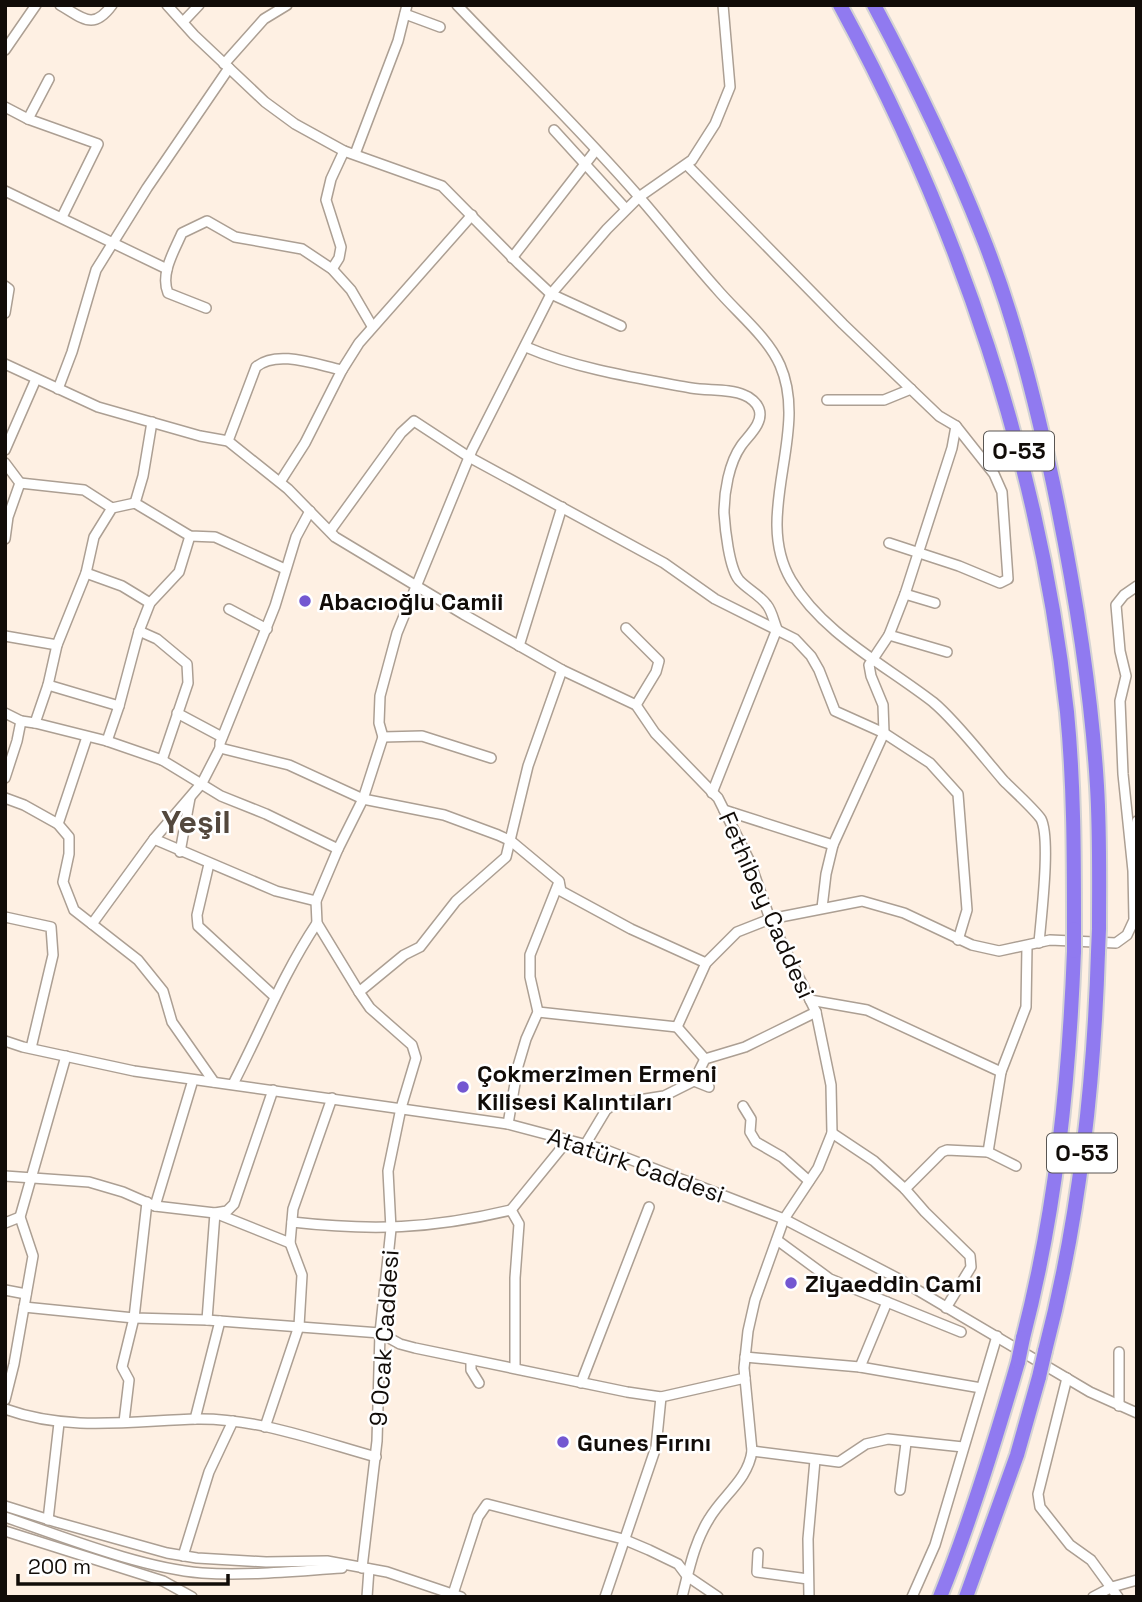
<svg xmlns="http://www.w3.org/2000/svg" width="1142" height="1602" viewBox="0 0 1142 1602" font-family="'Space Grotesk',sans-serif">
<rect width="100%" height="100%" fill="#fef0e3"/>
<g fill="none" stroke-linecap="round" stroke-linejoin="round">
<g stroke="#ac9f93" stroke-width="12">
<g id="minor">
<path d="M60,5c23,13 33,26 52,0"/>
<path d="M167,5l27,30 71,67 30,22 49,27 98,35 77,78 32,30 70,32"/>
<path d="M457,5c61,64 125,126 183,193 26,30 50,61 76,90 21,25 51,48 64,77 30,68 -28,149 11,215 32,54 93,84 142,122 23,19 51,56 71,79 9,9 31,29 37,38 10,20 0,99 -2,124"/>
<path d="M405,14l35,13"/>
<path d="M183,22l16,-17"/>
<path d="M5,50l31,-45"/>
<path d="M224,64l40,-45 23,-14"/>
<path d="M5,107l23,12 70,25 -36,73"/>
<path d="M28,119l21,-40"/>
<path d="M554,130l72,79"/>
<path d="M355,154l43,-113 9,-36"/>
<path d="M687,165l156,159 96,92 17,10 38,48 8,18 6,87 -8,4 -41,-17 -70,-23"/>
<path d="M5,191l162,78"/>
<path d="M512,258l84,-108"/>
<path d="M332,269l7,-11 2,-11 -15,-47 5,-21 13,-28"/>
<path d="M5,286l4,3 -4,24"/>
<path d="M206,308l-38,-15c-8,-19 6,-42 14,-60l25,-12 28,16 67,12 30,20 19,21 21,36"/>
<path d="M526,347c51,22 110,31 165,41 17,3 38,0 53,7 6,2 13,8 15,14 5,14 -11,27 -18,37 -12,17 -17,46 -17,67 1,15 5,55 15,67 8,9 21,15 28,25 5,6 7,17 10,24l-65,164"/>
<path d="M5,364l93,43 102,29 28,5 60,48 47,48 128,77 99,56 74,35 19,28 63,65 32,64 20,57 46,93 15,73 1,48 -14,35 -34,51 -29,81 -7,31 -4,37 8,83c-4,29 -29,44 -43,68 -15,24 -20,51 -27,78"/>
<path d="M58,389l14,-37 24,-82 51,-82 82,-120"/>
<path d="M827,400h57l27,-11"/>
<path d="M152,422l-9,54 -8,27 55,33 25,1 70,32"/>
<path d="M228,441l28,-74c21,-18 61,-2 86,3"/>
<path d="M5,450l31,-71"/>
<path d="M5,463l15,20 -12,34 -3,22"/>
<path d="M280,482l25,-39 37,-73 17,-27 113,-128"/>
<path d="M20,483l64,7 28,18"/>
<path d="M135,503l-23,5 -18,29 -8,36 -29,72 -9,40 -13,38 72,18 55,19 59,36 45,18 72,35"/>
<path d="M330,531l71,-98 13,-12 55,36 195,106 51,36 80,40 16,17 8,14 16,41 49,22 46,30 28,31 9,116 -9,30"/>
<path d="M86,573l36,13 28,17"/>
<path d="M905,594l30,9"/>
<path d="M229,609l38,20"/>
<path d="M626,628l33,33 -3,11 -20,33"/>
<path d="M139,631l18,8 30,25 1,19 -26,77"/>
<path d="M889,635l58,17"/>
<path d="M5,636l52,9"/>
<path d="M519,646l43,-139"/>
<path d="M48,685l71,21"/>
<path d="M5,713l16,8 14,2"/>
<path d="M177,713l45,24"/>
<path d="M107,741l12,-35 20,-75 11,-28 29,-31 11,-36"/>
<path d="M220,748l69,17 74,34 81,16 54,20 13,6 48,40 2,10 70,38 75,34"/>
<path d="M491,758l-69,-22 -39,1 -4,-14 1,-27 17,-63 75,-183 79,-156 56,-65 32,-32 53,-37 23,-36 15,-37 -7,-82"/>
<path d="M5,778l12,-37 4,-20"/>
<path d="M5,798l19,7 34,19 11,13v17l-6,28 11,28 64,50 25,31 9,31 42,60"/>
<path d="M724,810l109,35"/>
<path d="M58,824l29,-87"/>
<path d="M154,839l122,52 40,10"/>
<path d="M1132,845l5,-24"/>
<path d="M180,852l10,-54"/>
<path d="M209,864l-12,51 1,11 76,70"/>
<path d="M822,908l4,-34 7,-29 51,-112 -1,-28 -12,-29 -2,-11 20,-30 16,-41 47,-146 4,-22"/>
<path d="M5,917l46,10 2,28 -22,93"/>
<path d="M92,924l62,-85 48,-56 18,-35v-5l55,-137 21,-69 14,-26"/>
<path d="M359,992l45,-37 16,-8 36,-46 50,-44 22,-91 34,-96"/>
<path d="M810,1000l57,10 134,62 -13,80"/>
<path d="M538,1012l139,15"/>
<path d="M677,1027l29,-64 31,-31 33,-13 92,-18 42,12 68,32 27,6 51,-11 66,3 11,-8 7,-15 -1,-49 -10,-97 -3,-73 6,-25 -6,-25 -4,-46 8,-10 13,-9"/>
<path d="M677,1027l28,32"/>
<path d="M5,1041l18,6 111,24 374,53 98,26 178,69 113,59 193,114 47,21"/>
<path d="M1001,1072l25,-65 1,-61"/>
<path d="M694,1081l15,6"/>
<path d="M233,1084c28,-54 50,-110 84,-161"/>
<path d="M743,1106l8,13 -1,13 6,10 26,15 27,24"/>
<path d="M508,1124l10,-58 8,-27 12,-27 -8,-35v-22l29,-73"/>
<path d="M832,1133l42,28 31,28 20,23 45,44 1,11 -25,41"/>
<path d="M585,1145l21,-35 8,-6 50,-8 30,-15 11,-22 40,-12 71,-35"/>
<path d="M5,1176l84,6 34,10 32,14 60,7 75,30"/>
<path d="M905,1189l37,-37 5,-2 41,2 28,14"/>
<path d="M155,1206l38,-126"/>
<path d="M511,1210l57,-70"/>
<path d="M292,1222c80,9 139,7 219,-12l8,14 -4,54v90"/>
<path d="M5,1223l15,-6"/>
<path d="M777,1240l53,39 131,53"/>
<path d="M5,1290l21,4"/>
<path d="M24,1307l110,11 73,2 173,13 20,11 15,4 212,44 34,5 84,-19"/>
<path d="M207,1320l8,-107 12,-2 7,-7 39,-114"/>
<path d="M1119,1352v54"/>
<path d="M745,1357l115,10 121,21"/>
<path d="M471,1361v9l8,13"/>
<path d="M860,1367l27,-65"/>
<path d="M1067,1378l-29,116 2,13 30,38 21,15 27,37"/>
<path d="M581,1383l68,-176"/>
<path d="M5,1400l9,-36 19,-108 -13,-39 46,-161"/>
<path d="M5,1409c64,23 126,12 192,10 60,-1 121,22 179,38"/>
<path d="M195,1419l25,-98"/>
<path d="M124,1422l5,-42 -7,-13 12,-49 13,-116"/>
<path d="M265,1427l34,-101 3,-51 -12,-32 3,-34 39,-111"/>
<path d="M752,1451l87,11 27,-18 22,-5 75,8"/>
<path d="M900,1490l6,-47"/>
<path d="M5,1506l51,16 111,31 30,5 69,4 61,-1 60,11 74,25"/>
<path d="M5,1517c59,20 136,51 197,56 46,3 93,-2 140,-5"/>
<path d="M48,1520l11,-97"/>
<path d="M5,1531l158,50 29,16"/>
<path d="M758,1553l-1,19 51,7"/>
<path d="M183,1556l26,-84 24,-51"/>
<path d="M362,1568l15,-127 3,-108 11,-104 -3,-58 13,-63 15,-50 -4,-13 -42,-37 -11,-16 -42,-69 -1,-22 22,-52 25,-50 20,-62"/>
<path d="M453,1594l25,-77 9,-13 136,35 26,11 29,14 9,12 31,21"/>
<path d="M367,1597l2,-28"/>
<path d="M605,1597l51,-150 5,-50"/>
<path d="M809,1597l-1,-58 7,-79"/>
<path d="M912,1597l23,-52 62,-209"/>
<path d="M1093,1597l19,-10 25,-7"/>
</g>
</g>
<g stroke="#d4d3d3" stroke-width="18">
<g id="highway">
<path d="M840,5c119,219 200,458 227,707 7,72 7,144 7,217"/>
<path d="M874,5c40,75 77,151 108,230 32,80 53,164 71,248 21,101 38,201 44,303 3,48 2,96 2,143"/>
<path d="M1023,1338c33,-127 46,-257 51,-387"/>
<path d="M1045,1351c34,-130 49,-265 53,-399"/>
<path d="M940,1597c31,-77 55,-155 78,-235"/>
<path d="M966,1597l51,-142 22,-78"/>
</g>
</g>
<use href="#minor" stroke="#fff" stroke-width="9"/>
<use href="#highway" stroke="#907af0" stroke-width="14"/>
<g stroke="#d4d3d3" stroke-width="18" stroke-linecap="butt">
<g id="highway-bridge">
<path d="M1074,951v-22"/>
<path d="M1098,952l1,-23"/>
<path d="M1018,1362l5,-24"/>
<path d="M1039,1377l6,-26"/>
</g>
</g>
<use href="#highway-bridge" stroke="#907af0" stroke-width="14"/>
</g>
<g fill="#7357d1" stroke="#fff" stroke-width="2.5">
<circle cx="305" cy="601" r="7"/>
<circle cx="463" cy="1087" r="7"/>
<circle cx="791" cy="1283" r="7"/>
<circle cx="563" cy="1442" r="7"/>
</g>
<g text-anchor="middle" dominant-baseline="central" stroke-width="5" stroke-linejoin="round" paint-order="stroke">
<g fill="#fff" stroke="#585552" stroke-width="2">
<rect x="984" y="431.5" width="70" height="39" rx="5"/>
<rect x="1047" y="1133.5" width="70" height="39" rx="5"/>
</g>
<g font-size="23" font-weight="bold" fill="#110c08">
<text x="1019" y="451">O-53</text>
<text x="1082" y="1153">O-53</text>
</g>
<g font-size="24" font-weight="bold" fill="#110c08" stroke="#fff" text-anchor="start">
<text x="319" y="601">Abacıoğlu Camii</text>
<text x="477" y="1073">Çokmerzimen Ermeni<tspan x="477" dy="28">Kilisesi Kalıntıları</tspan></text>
<text x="805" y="1283">Ziyaeddin Cami</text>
<text x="577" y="1442">Gunes Fırını</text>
</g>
<g font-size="24" fill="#110c08" stroke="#fff">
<text transform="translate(767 905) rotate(66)">Fethibey Caddesi</text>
<text transform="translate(636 1165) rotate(19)">Atatürk Caddesi</text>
<text transform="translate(384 1338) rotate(-86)">9 Ocak Caddesi</text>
</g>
<g font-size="32" font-weight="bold" fill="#53483d" stroke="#fff">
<text x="196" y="822">Yeşil</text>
</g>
</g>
<rect width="1142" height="1602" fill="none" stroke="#110c08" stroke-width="14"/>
<path d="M18 1574v10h210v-10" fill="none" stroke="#110c08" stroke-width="3.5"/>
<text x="28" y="1574" font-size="21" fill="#110c08" stroke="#ffffff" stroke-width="5" paint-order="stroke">200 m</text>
</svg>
